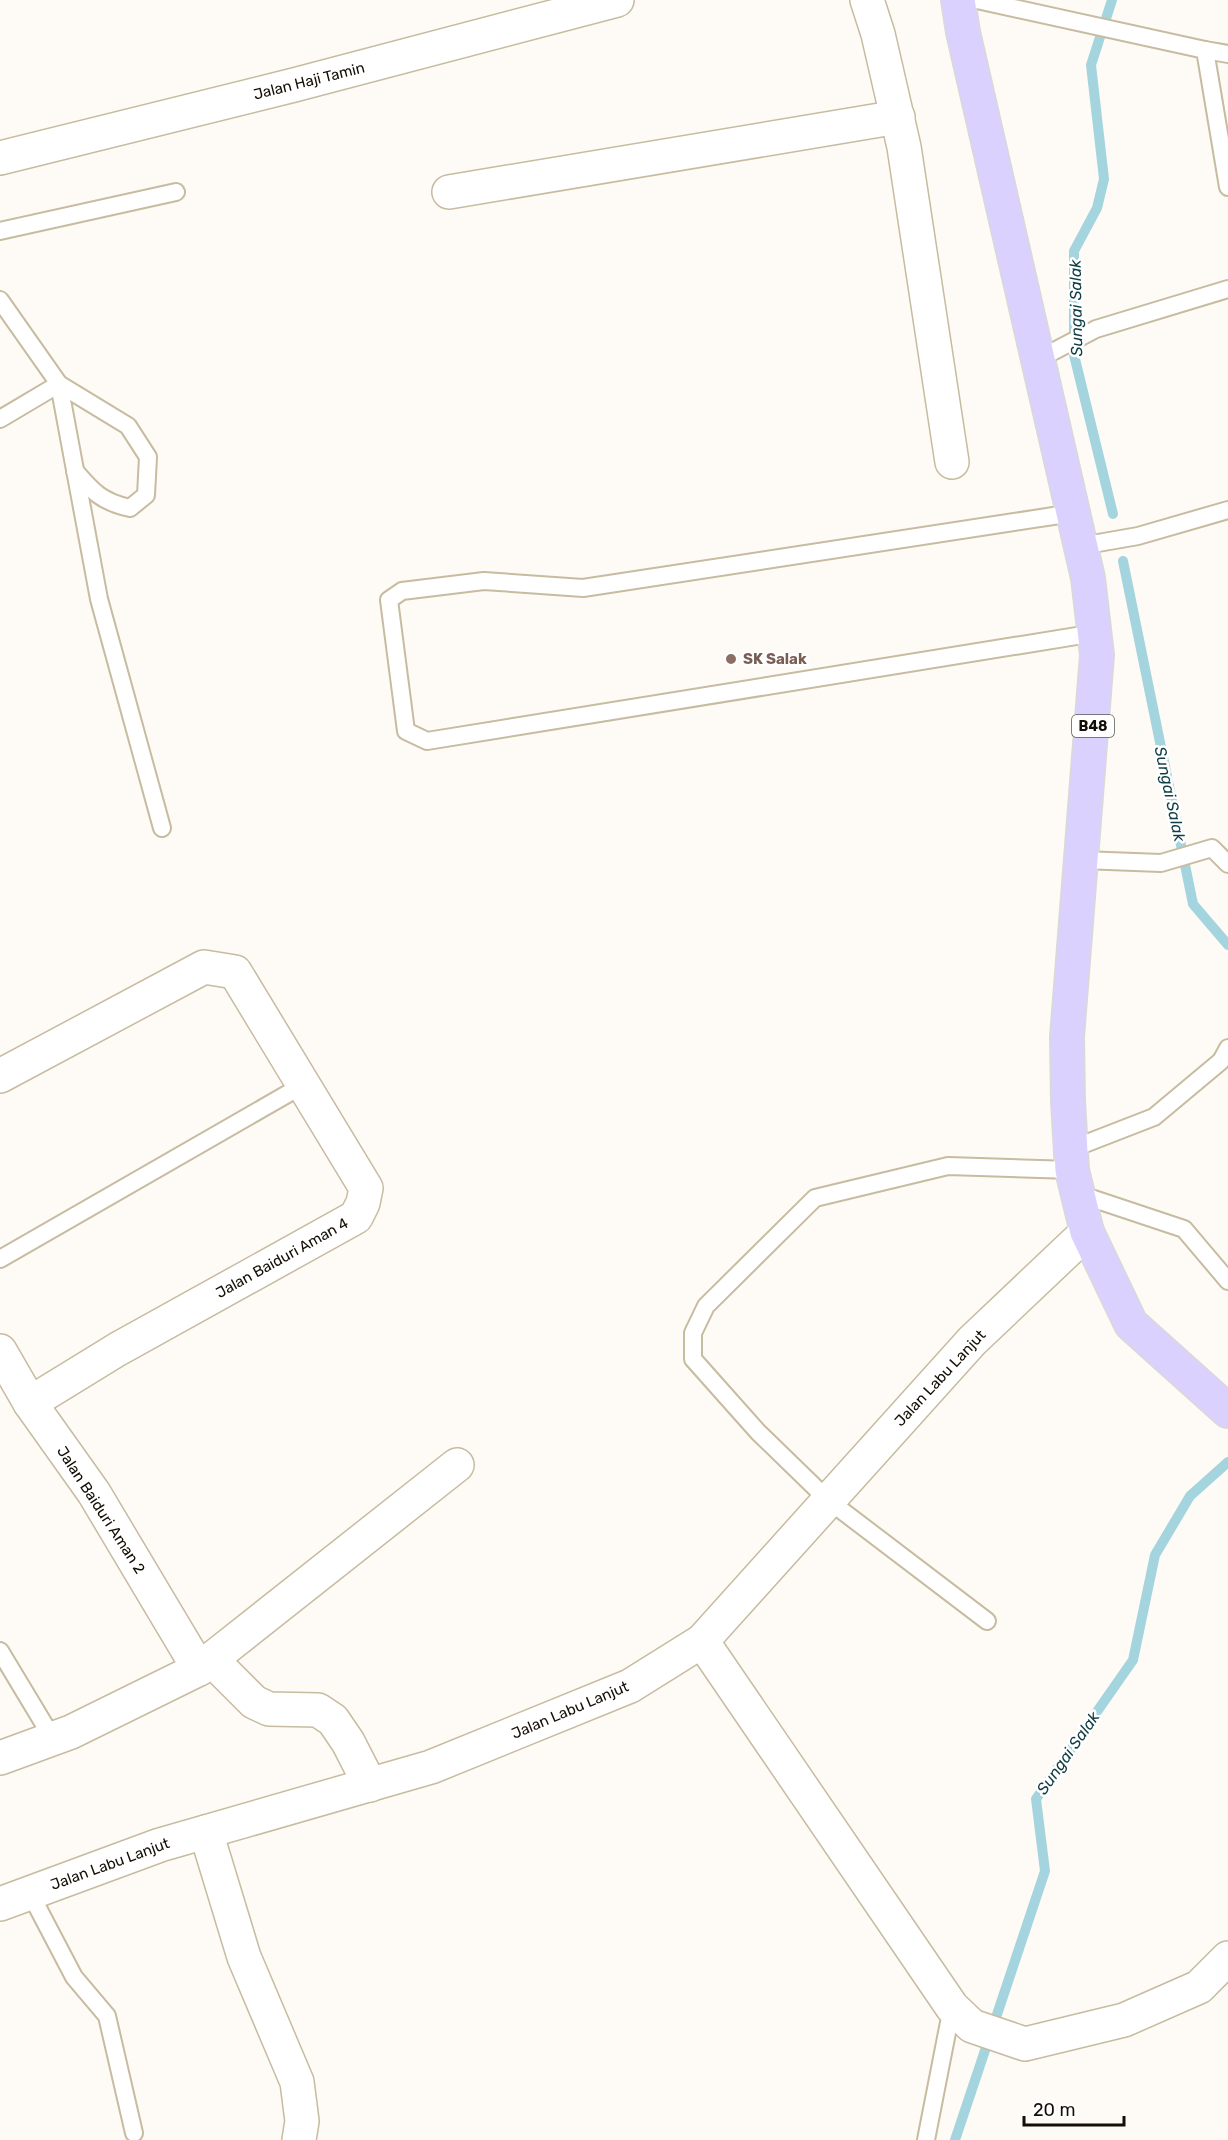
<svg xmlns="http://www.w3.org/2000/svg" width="1228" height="2140" viewBox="0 0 1228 2140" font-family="Rubik,sans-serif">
<rect width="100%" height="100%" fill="#fefbf6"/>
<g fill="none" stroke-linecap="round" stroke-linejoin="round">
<g stroke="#a4d5de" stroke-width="10">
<path d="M1112,0l-21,65 13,114 -7,29 -23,43v104l39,159"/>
<path d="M1123,561l70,343 35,41"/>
<path d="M955,2140l90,-269 -9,-72 97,-139 22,-105 35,-59 38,-34"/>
</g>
<g stroke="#c7bba0" stroke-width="20">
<g id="service">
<path d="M977,0l228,50 23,137"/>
<path d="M1205,50l23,4"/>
<path d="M0,231l176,-39"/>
<path d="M0,300l59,84 40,215 63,229"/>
<path d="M1039,359l57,-30 132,-40"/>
<path d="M0,419l59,-35 69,42 20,31 -2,38 -16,13c-28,-6 -37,-16 -55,-37"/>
<path d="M1073,513l-490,75 -99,-7 -82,10 -13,9 17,131 21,10 668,-108"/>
<path d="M1081,546l57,-10 90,-26"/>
<path d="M1082,860l79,3 51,-15 16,16"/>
<path d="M1069,1150l85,-33 67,-56 7,-13"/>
<path d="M1079,1194l105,35 44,52"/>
<path d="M0,1259l303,-174"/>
<path d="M987,1621l-159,-121 -70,-68 -65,-73v-26l13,-27 109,-108 133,-32 124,4"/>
<path d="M0,1651l53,88"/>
<path d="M30,1893l44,84 33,39 27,117"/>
<path d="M926,2140l26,-133"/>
</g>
</g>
<g stroke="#c7bba0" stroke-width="36">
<g id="minor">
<path d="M867,0l11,34 26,113 48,315"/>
<path d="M0,158l294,-73 323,-85"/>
<path d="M449,192l449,-75"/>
<path d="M0,1076l204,-109 31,5 131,216 -3,15 -7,14 -238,132 -88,54"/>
<path d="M0,1351l30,52 64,90 105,176"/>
<path d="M702,1641l250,366 20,19 53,18 99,-24 75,-33 29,-29"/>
<path d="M211,1659l43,43 15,7 49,1 15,10 15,22 22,43"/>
<path d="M0,1758l71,-26 128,-63 258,-204"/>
<path d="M206,1832l38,125 53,125 5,39 -3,19"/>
<path d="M0,1904l160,-59 271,-78 199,-81 72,-45 270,-300 115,-109"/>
</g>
</g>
<g stroke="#d9d9d7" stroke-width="36">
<path id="primary" d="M958,0l5,32 125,546 9,77 -30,382 1,64 4,69 15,62 44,92 97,87"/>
</g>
<use href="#service" stroke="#fff" stroke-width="16"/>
<use href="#minor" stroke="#fff" stroke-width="33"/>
<use href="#primary" stroke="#dad1fe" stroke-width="33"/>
</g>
<circle fill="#8d6e63" stroke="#fff" stroke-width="2" cx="731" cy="659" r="6"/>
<g text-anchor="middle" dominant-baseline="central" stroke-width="5" stroke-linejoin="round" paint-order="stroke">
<rect fill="#fff" stroke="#5a5751" stroke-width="1.5" x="1072" y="715" width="42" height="22" rx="4.5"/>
<g font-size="14" font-weight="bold" fill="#140f06">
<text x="1093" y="726">B48</text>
</g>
<g font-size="15" fill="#140f06" stroke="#fff">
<text transform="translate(309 81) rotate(-14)">Jalan Haji Tamin</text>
<text transform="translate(282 1258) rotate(-29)">Jalan Baiduri Aman 4</text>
<text transform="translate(940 1378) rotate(-47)">Jalan Labu Lanjut</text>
<text transform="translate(101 1510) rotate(57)">Jalan Baiduri Aman 2</text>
<text transform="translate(570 1710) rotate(-23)">Jalan Labu Lanjut</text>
<text transform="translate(110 1864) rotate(-20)">Jalan Labu Lanjut</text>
</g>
<g font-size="15" font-weight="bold" fill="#785e54" stroke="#fff" text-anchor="start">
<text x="743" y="659">SK Salak</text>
</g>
<g font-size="16" font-style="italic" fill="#113e45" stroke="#fff">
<text transform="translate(1076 308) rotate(-91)">Sungai Salak</text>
<text transform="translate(1170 794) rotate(78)">Sungai Salak</text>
<text transform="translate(1068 1753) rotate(-55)">Sungai Salak</text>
</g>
</g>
<path d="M1024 2116v9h100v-9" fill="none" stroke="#140f06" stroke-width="3"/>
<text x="1033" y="2116" font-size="18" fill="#140f06" stroke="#ffffff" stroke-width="4.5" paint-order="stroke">20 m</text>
</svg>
